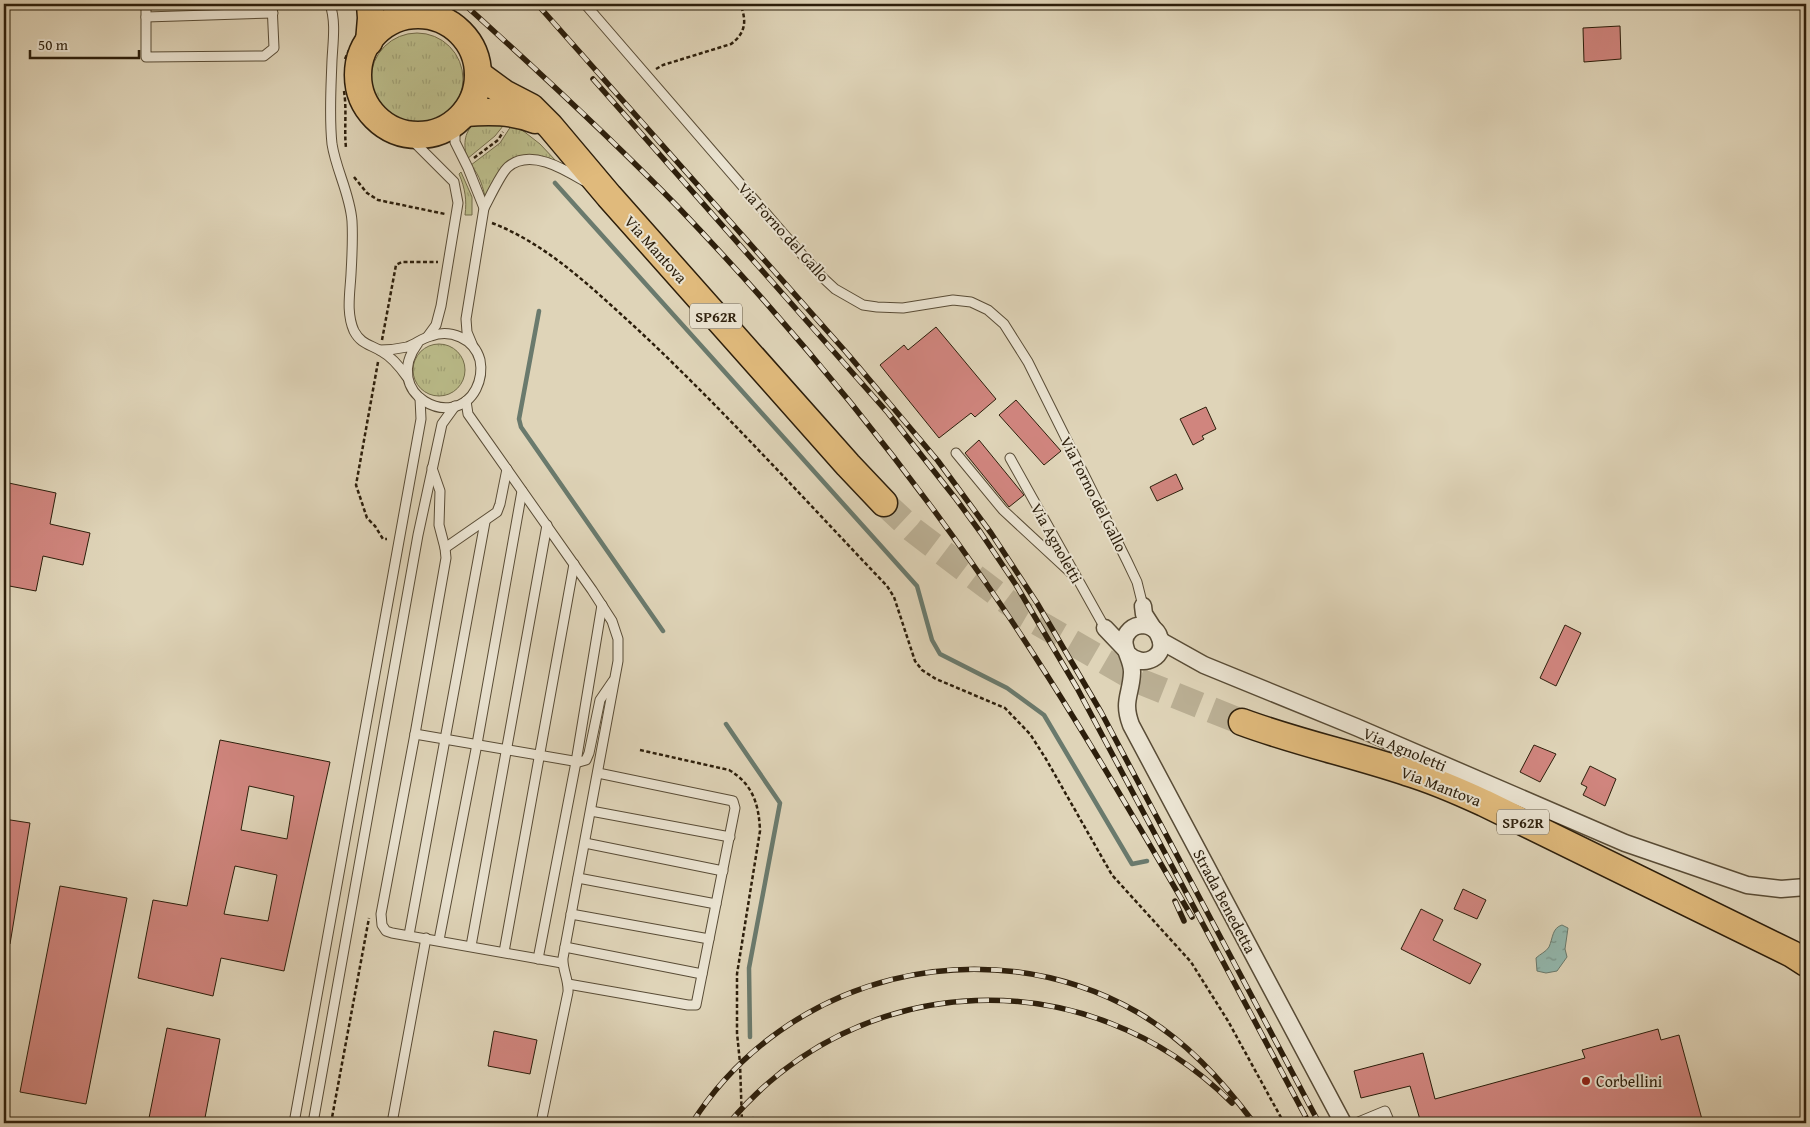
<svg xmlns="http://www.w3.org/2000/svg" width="1810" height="1127" viewBox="0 0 1810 1127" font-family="'Gentium Book Plus',serif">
<defs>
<pattern id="grass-tufts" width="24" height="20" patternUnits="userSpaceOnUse" patternTransform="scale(1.25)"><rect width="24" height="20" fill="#babb89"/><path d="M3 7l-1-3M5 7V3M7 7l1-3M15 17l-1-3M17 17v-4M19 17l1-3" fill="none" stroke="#a0a075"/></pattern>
<pattern id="water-ripples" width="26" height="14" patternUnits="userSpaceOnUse" patternTransform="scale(1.25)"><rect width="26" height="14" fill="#93b8ae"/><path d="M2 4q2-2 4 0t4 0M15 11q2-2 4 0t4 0" fill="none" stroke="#78958c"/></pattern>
</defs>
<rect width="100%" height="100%" fill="#dfd4b8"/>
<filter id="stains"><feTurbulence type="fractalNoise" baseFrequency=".004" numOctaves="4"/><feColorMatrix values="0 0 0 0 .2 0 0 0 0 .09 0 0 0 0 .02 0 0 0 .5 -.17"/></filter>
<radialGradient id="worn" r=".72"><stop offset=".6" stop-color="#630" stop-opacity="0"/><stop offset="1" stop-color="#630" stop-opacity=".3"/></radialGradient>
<g fill="url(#grass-tufts)" stroke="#736c4a">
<circle cx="417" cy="79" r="46"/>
<path d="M477,121h30l-12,15 -28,23c-4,-16 -3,-28 10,-38z"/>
<path d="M513,123l27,21 16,17c-40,-14 -59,3 -70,40 -3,-14 -6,-25 -15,-36l29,-22z"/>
<path d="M461,172l11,25v18h-7c2,-15 0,-27 -6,-41z"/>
<circle cx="439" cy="370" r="26"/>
</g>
<path fill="url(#water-ripples)" stroke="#6a7a6d" d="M1562,925l6,3 -3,21 2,8 -10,14 -11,2 -9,-2 -1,-13c4,-4 10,-6 13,-11 4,-9 3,-19 13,-22z"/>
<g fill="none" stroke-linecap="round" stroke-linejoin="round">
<g stroke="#6a7a6d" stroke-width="4.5">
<path d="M555,183l362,403 15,54 8,14 67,34 37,27 88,149 15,-3"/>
<path d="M539,311l-20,108 2,8 142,204"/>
<path d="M726,724l54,79 -31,165 1,69"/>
<path d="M753,1119v4"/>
</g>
</g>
<g fill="#d0857e" stroke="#2c1e0b" fill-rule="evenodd">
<path d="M1620,26l1,33 -37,3 -1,-34z"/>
<path d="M936,327l60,72 -21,18 -4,-4 -32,25 -59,-73 24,-20 4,5z"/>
<path d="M1016,400l45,51 -17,14 -45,-50z"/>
<path d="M1206,407l10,22 -14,7 2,3 -11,6 -13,-26z"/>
<path d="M979,440l45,55 -15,12 -44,-54z"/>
<path d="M1176,474l7,15 -26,12 -7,-14z"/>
<path d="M4,482l52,11 -6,31 40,9 -7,32 -40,-9 -7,35 -32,-6z"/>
<path d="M1565,625l16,8 -25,53 -16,-8z"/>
<path d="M220,740l110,22 -46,209 -63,-13 -8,38 -75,-18 15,-78 34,6zM249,786l45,10 -7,43 -46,-9zM235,866l42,9 -9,46 -44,-7z"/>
<path d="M1534,745l22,9 -16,28 -20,-10z"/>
<path d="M1590,766l26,13 -11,27 -22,-11 4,-8 -6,-3z"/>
<path d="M4,819l26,4 -20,121h-6z"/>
<path d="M60,886l67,12 -41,206 -66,-12z"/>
<path d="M1463,889l23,11 -9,19 -23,-10z"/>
<path d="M1421,909l22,11 -10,20 48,24 -11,20 -69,-35z"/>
<path d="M167,1028l53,11 -16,84h-56z"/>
<path d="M1658,1029l3,11 18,-5 24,88h-282l-11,-37 -49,12 -7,-27 69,-18 12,46 150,-41 -3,-8z"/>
<path d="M494,1031l43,9 -7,34 -42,-8z"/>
</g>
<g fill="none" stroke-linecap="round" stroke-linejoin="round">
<path stroke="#bbb095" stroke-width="26" stroke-dasharray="26 13" stroke-linecap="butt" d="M884,503l29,27 112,85 114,66 103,41"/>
<g stroke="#594c36" stroke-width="11">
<g id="lane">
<path d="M146,4v53l118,-1 10,-8 -2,-44"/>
<path d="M330,4c6,18 3,37 2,56 -1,28 -3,56 0,84 4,26 18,50 20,77 1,17 0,36 -1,53 -1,19 -5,39 3,57 7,13 15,13 27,20 11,6 19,16 26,26"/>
<path d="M585,4l198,229 38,43 14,13 28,16 14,2 26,1 50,-8 18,2 17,8 16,14 24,38 99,199 10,21 6,24"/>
<path d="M146,17l127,-4"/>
<path d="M455,123v19l13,26 16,40 -18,111 1,13 5,12"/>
<path d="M406,134l48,48 4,21 -17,103 -5,19 -8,11"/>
<path d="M484,208c5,-9 17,-35 24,-41 22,-19 56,2 76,14"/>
<path d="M380,350c9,0 18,-1 27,-3 9,-3 15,-9 24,-11 19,-7 43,2 49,24 2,10 1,19 -4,29 -22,43 -96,5 -58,-46"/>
<path d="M466,401l2,13 124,176 20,31 6,18v22l-55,297c-1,11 6,22 5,34l-27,131"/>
<path d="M956,453l47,57 68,63"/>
<path d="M1010,458l95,170"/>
<path d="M432,468l8,23 -1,34 6,23 1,10 -31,176 -34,180 1,11 4,6 6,2 170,30"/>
<path d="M445,548l52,-36 3,-8 7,-35"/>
<path d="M415,734l164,28 7,-2 3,-7 11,-53 13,-19"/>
<path d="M591,811l139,26"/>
<path d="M585,843l138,28"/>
<path d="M578,878l138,26"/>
<path d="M571,914l138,25"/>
<path d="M409,935l76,-413"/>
<path d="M439,940l38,-196 45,-253"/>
<path d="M471,946l76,-421"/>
<path d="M565,947l137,27"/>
<path d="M504,952l70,-388"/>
<path d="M538,959l38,-197 26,-157"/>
<path d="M568,984l120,21h8l39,-197 -2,-7 -135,-28"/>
<path d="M294,1123l127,-704 -1,-21"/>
<path d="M313,1123l105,-588 24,-111 13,-18"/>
<path d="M392,1123l34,-185"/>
<path d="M1356,1123l29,-12 5,12"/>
</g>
</g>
<g stroke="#594c36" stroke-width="19">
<g id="street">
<path d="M1143,606l1,8 9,14"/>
<path d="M1105,628l20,21"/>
<path d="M1161,641l43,24 152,62 269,116 122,42 34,4 25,-2"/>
<path d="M1128,654c15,16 41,2 31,-18 -2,-6 -8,-10 -15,-11 -5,0 -10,1 -14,5 -14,13 3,27 2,43 -1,22 -10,28 -1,52l212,398"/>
</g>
</g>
<g stroke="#2c1e0b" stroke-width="29">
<g id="primary">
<circle cx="418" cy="75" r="60"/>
<path d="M369,42l2,-24 -1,-14"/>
<path d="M478,74l26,19 27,14 19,19 59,70 239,269 36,38"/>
<path d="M465,113c25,-2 47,-2 70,7"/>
<path d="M1242,722c54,20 110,32 164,50 27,8 52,19 78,31l308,151 14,9"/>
</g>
</g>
<g stroke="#2c1e0b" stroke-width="2.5" stroke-dasharray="4 2.5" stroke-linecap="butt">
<path d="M345,59l5,-11"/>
<path d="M656,69l7,-4 68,-21c15,-11 16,-24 9,-40"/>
<path d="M344,91c3,19 0,38 2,57"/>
<path d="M474,158l24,-18 5,-8"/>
<path d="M354,177l13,16 11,7 67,14"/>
<path d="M492,223c55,21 100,65 143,104 88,82 169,172 252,259l7,11 21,64 7,9 14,9 69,29 25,26 16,25 66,116 79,87 37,59 56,102"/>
<path d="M382,340l14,-75 6,-3h36"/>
<path d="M378,362l-22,123 11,33 8,8 8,13h4"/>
<path d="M640,750l89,20c24,14 30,35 31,61l-23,143v59l3,30 2,60"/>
<path d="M331,1123l38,-205"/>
</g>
<use href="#lane" stroke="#eae3d1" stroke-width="9"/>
<use href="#street" stroke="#eae3d1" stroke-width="16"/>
<use href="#primary" stroke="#e0ba7c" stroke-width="26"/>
<g stroke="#2c1e0b" stroke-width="5.5">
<g id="rail">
<path d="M464,4c73,66 145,132 214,203 107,112 207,232 296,359 80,113 149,233 218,351"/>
<path d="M537,4l309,348 92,109 53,72 46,70 64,109 218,411"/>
<path d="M593,79l295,334 68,86 25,34 35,52 61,103 232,435"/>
<path d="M1175,901l9,20"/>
<path d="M692,1123c94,-148 292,-198 445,-111 48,28 84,67 117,111"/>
<path d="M729,1123c131,-156 359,-164 503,-20"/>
</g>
</g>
<use href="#rail" stroke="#eae3d1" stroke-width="4" stroke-dasharray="11" stroke-linecap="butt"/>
</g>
<circle fill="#8f2418" stroke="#eae3d1" stroke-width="2" cx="1586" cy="1081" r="5"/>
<g text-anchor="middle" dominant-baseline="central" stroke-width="4" stroke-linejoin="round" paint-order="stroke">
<g fill="#eae3d1" stroke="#655946" stroke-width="1">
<rect x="690" y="303.5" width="52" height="25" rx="4"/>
<rect x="1497" y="809.5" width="52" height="25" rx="4"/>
</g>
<g font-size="15" font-weight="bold" fill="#2c1e0b">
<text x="716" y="316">SP62R</text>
<text x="1523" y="822">SP62R</text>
</g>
<g font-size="16" fill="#2c1e0b" stroke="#eae3d1">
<text transform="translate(784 232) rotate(48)">Via Forno del Gallo</text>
<text transform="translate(656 249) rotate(48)">Via Mantova</text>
<text transform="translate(1094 494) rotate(63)">Via Forno del Gallo</text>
<text transform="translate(1057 543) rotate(61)">Via Agnoletti</text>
<text transform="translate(1405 749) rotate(23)">Via Agnoletti</text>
<text transform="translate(1441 786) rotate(21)">Via Mantova</text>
<text transform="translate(1225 901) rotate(62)">Strada Benedetta</text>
</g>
<g font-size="16" fill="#2c1e0b" stroke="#eae3d1" text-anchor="start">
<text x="1596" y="1081">Corbellini</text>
</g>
</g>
<rect width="1810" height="1127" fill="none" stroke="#dfd4b8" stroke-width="20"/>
<rect x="5" y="5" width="1800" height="1117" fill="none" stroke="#2c1e0b" stroke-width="2.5"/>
<rect x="10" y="10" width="1790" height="1107" fill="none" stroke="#2c1e0b"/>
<path d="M30 50v8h109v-8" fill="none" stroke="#2c1e0b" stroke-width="2.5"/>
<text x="38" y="50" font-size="15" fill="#2c1e0b" stroke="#eae3d1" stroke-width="4" paint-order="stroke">50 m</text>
<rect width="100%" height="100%" filter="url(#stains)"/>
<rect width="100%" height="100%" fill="url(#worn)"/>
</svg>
